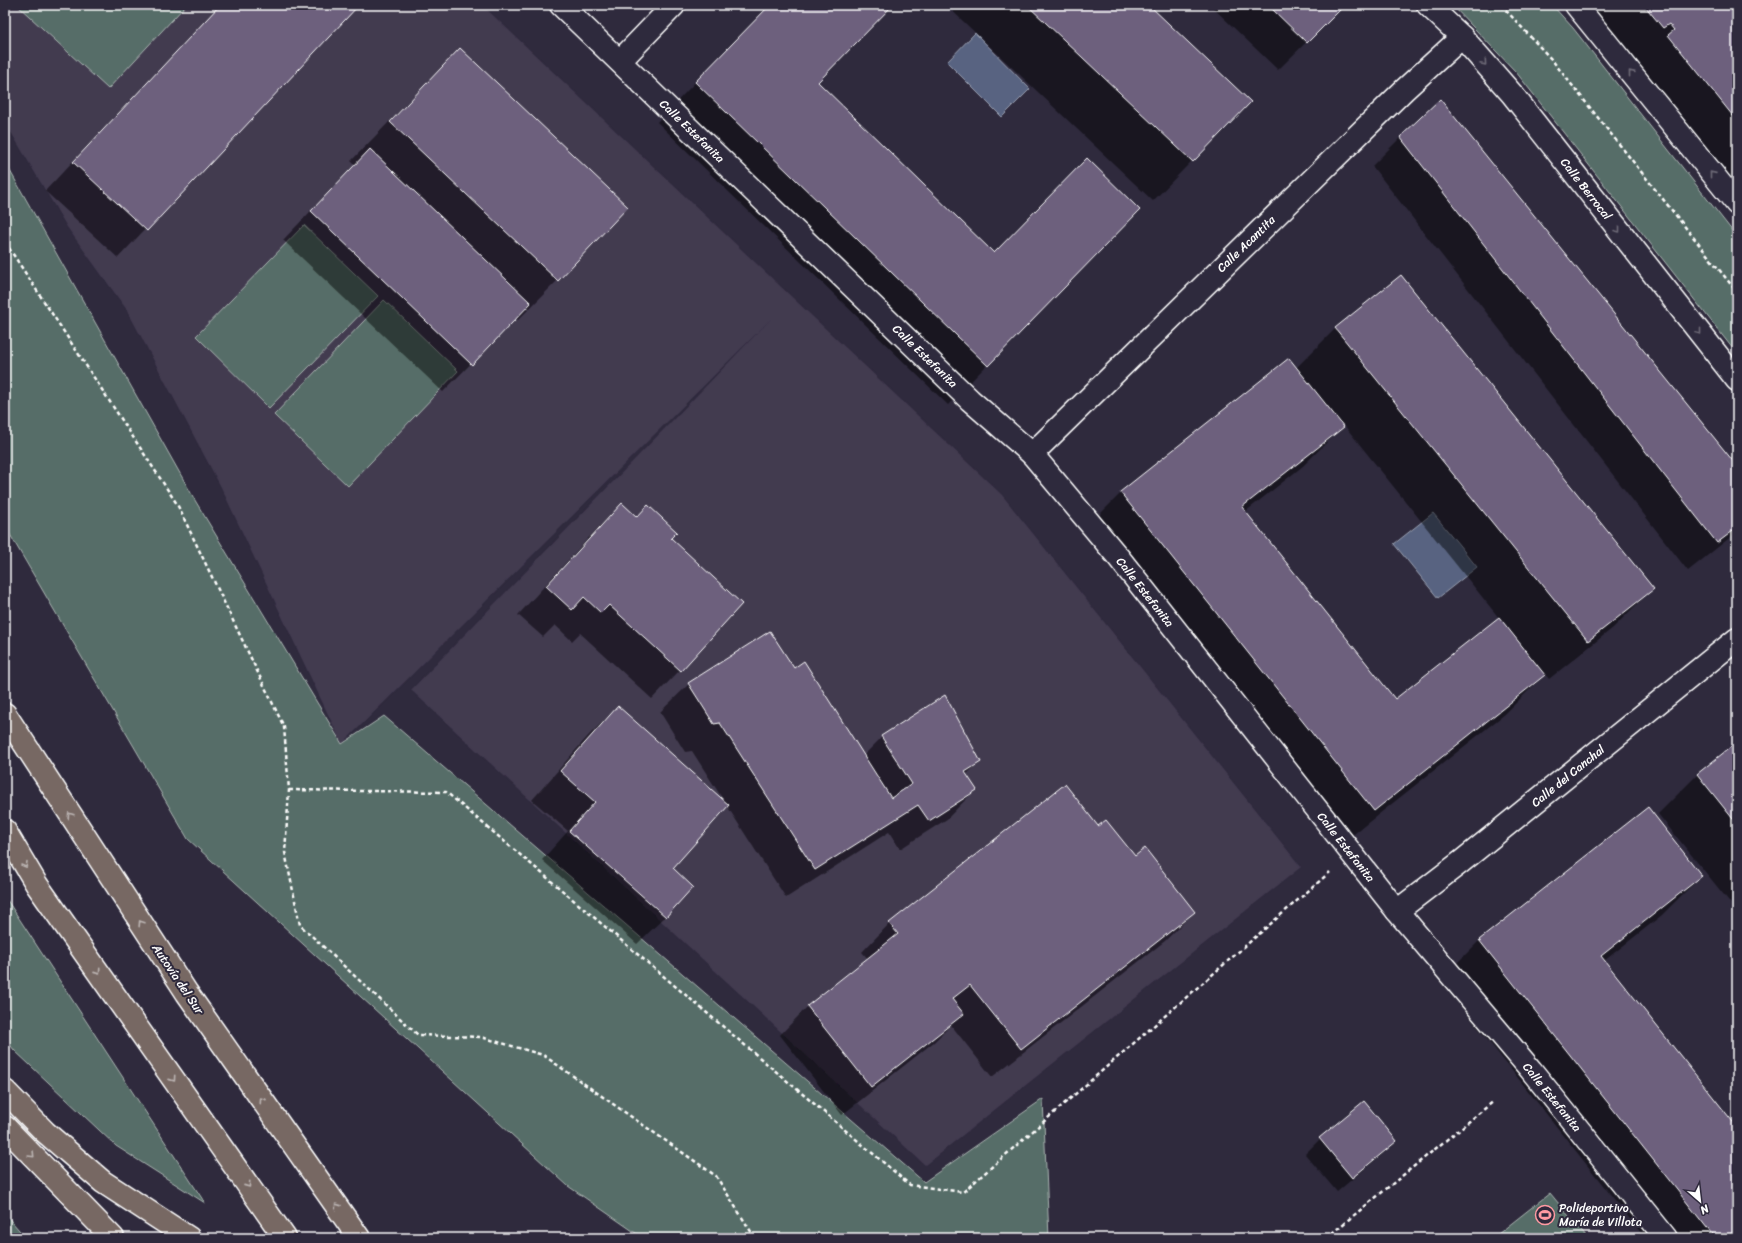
<svg xmlns="http://www.w3.org/2000/svg" width="1742" height="1243" viewBox="0 0 1742 1243" font-family="Sriracha,sans-serif">
<rect width="100%" height="100%" fill="#2f2a3d"/>
<filter id="ink" filterUnits="userSpaceOnUse"><feTurbulence type="fractalNoise" baseFrequency=".025" numOctaves="2"/><feDisplacementMap in="SourceGraphic" scale="8" xChannelSelector="R" yChannelSelector="G"/><feConvolveMatrix kernelMatrix="1 2 1 2 8 2 1 2 1" color-interpolation-filters="sRGB"/></filter>
<g filter="url(#ink)">
<path fill="#423a50" d="M5,5h477l520,490 299,372 -376,298 -514,-475 360,-371 -429,425 -121,-257 -94,-177 -60,-83 -62,-105z"/>
<g fill="#576d67" stroke="#abb6b3">
<path d="M17,5h169l-78,84z"/>
<path d="M1452,5h100l21,23 164,209v117l-221,-282z"/>
<path d="M5,162l191,340 146,242 42,-28 540,466 119,-83 6,139h-406l-75,-52 -380,-347 -183,-313z"/>
<path d="M304,225l74,71 -109,112 -73,-72z"/>
<path d="M384,300l74,71 -110,115 -74,-71z"/>
<path d="M5,897l200,306 -89,-57 -102,-96 -9,-12z"/>
<path d="M1550,1193l37,45h-94z"/>
<path d="M5,1214l21,24h-21z"/>
</g>
<g fill="#586481" stroke="#9ba2b3">
<path d="M975,33l55,56 -28,28 -55,-55z"/>
<path d="M1433,513l44,54 -39,31 -44,-54z"/>
</g>
<g fill="#0007" fill-rule="evenodd">
<path d="M220,5h137l-239,253 -73,-67z"/>
<path d="M770,5h122l-75,77 177,172 144,-44 -190,195 -291,-283z"/>
<path d="M946,5h201l102,97 -96,99z"/>
<path d="M1210,5h134l-66,65z"/>
<path d="M1597,5h140v204l-152,-191z"/>
<path d="M460,49l166,158 -69,74 -39,39 -2,-2 -73,74 -160,-152 72,-75 -4,-4z"/>
<path d="M1401,137l336,331v64l-49,39 -316,-405z"/>
<path d="M1336,328l316,261 -39,39 -64,51 -4,-5 -40,40 -170,135 -253,-317 39,-39 175,-125zM1344,425l155,193 -104,83 -150,-189 58,-46z"/>
<path d="M622,504l14,14 12,-12 21,32 72,66 -61,66 -28,29 -72,-66 -8,8 -17,-16 -12,12 -25,-22 75,-82z"/>
<path d="M793,669l70,87 19,-19 97,25 -13,13 9,15 -28,29 -47,30 -11,-17 -103,66 -59,-92 -56,62 -5,48 -29,28 -95,-84 26,-29 -36,-31 57,-65 29,-28 106,94 -32,-50 -7,1 -25,-40 29,-28z"/>
<path d="M1737,743v168l-79,-97 39,-39z"/>
<path d="M1647,808l54,68 -39,39 -58,46 133,168v109h-92l-205,-258 39,-39z"/>
<path d="M1098,828l96,84 -29,29 -173,136 -41,-52 -17,17 -92,73 -62,-80 28,-29 60,-47 -6,-7 28,-29z"/>
<path d="M1364,1102l32,39 -15,14 -44,37 -32,-38 15,-15z"/>
</g>
<g fill="#6d607d" stroke="#fff">
<path d="M220,5h139l-212,226 -74,-69z"/>
<path d="M770,5h123l-75,77 176,171 93,-95 53,52 -152,156 -293,-284z"/>
<path d="M1027,5h122l102,97 -58,60z"/>
<path d="M1268,5h77l-38,38z"/>
<path d="M1644,5h93v116l-69,-86 6,-5 -5,-6 -6,4z"/>
<path d="M460,48l168,159 -70,74 -168,-159z"/>
<path d="M1440,99l297,367v62l-20,15 -317,-406z"/>
<path d="M370,149l161,154 -59,62 -161,-154z"/>
<path d="M1401,275l253,314 -66,52 -253,-313z"/>
<path d="M1289,358l55,69 -102,80 153,192 104,-82 46,58 -171,136 -254,-319z"/>
<path d="M622,503l15,14 11,-12 29,27 -6,6 71,66 -61,67 -72,-66 -8,8 -17,-16 -12,13 -26,-24z"/>
<path d="M770,631l24,37 10,-7 87,137 21,-14 -31,-48 64,-41 36,67 -16,10 12,18 -48,31 -11,-16 -103,65 -95,-147 -6,1 -26,-41z"/>
<path d="M618,706l111,99 -56,63 20,19 -27,30 -97,-86 26,-29 -35,-31z"/>
<path d="M1737,742v82l-40,-50z"/>
<path d="M1065,784l33,42 8,-6 29,36 10,-8 50,64 -174,137 -51,-64 -18,14 12,15 -93,73 -64,-81 91,-72 -9,-11z"/>
<path d="M1648,807l54,69 -101,80 136,171v111h-22l-236,-298z"/>
<path d="M1364,1101l33,40 -45,37 -33,-40z"/>
</g>
<g fill="none" stroke-linecap="round" stroke-linejoin="round">
<g stroke="#fff" stroke-width="25">
<g id="minor">
<path d="M561,5l409,395 62,54 87,104 278,353 134,159 135,168"/>
<path d="M1428,5l34,32 50,57 225,286"/>
<path d="M1576,5l161,199"/>
<path d="M620,61l54,-56"/>
<path d="M1032,454l372,-364 58,-53"/>
<path d="M1397,911l64,-49 276,-223"/>
</g>
</g>
<g stroke="#fff" stroke-width="25">
<path id="trunk" d="M5,1091l40,41 58,50 86,56"/>
</g>
<g stroke="#fff" stroke-width="25">
<g id="motorway">
<path d="M5,714l182,279 172,245"/>
<path d="M5,831l32,54 248,353"/>
<path d="M5,1127l108,111"/>
</g>
</g>
<g stroke="#fff" stroke-width="2.5" stroke-dasharray="4 3" stroke-linecap="butt">
<path d="M1501,5l51,55 185,232"/>
<path d="M5,242l172,262 107,223 5,63 -4,62 15,73 118,110 63,2 62,18 173,121 39,62"/>
<path d="M289,790l157,2 464,393 53,7 367,-320"/>
<path d="M1326,1238l168,-137"/>
</g>
<use href="#minor" stroke="#2f2a3d" stroke-width="22"/>
<use href="#trunk" stroke="#776864" stroke-width="22"/>
<use href="#motorway" stroke="#776864" stroke-width="22"/>
</g>
<defs><path id="oneway-chevron" d="M-2-3.5L2.5 0L-2 3.5" fill="none" stroke-width="1.6" stroke-linecap="round" stroke-linejoin="round"/></defs>
<g stroke="#6d6a77">
<use href="#oneway-chevron" transform="translate(1484 63) rotate(49)"/>
<use href="#oneway-chevron" transform="translate(1631 73) rotate(-129)"/>
<use href="#oneway-chevron" transform="translate(1712 174) rotate(-129)"/>
<use href="#oneway-chevron" transform="translate(1618 230) rotate(52)"/>
<use href="#oneway-chevron" transform="translate(1699 332) rotate(52)"/>
</g>
<g stroke="#bbb4b2">
<use href="#oneway-chevron" transform="translate(70 815) rotate(-123)"/>
<use href="#oneway-chevron" transform="translate(25 865) rotate(59)"/>
<use href="#oneway-chevron" transform="translate(141 923) rotate(-123)"/>
<use href="#oneway-chevron" transform="translate(98 972) rotate(55)"/>
<use href="#oneway-chevron" transform="translate(173 1079) rotate(55)"/>
<use href="#oneway-chevron" transform="translate(262 1100) rotate(-125)"/>
<use href="#oneway-chevron" transform="translate(32 1155) rotate(46)"/>
<use href="#oneway-chevron" transform="translate(248 1185) rotate(55)"/>
<use href="#oneway-chevron" transform="translate(337 1206) rotate(-125)"/>
</g>
</g>
<defs>
<g id="stadium-ring" transform="scale(1)"><circle r="9.5" fill="#2f2a3d" stroke="#ff9aa2" stroke-width="1.5"/><path d="M0-5a6.5 5 0 1 0 0 10a6.5 5 0 1 0 0-10ZM-3.5-1.8h7v3.6h-7Z" fill="#ff9aa2"/></g>
</defs>
<g fill-rule="evenodd">
<use href="#stadium-ring" x="1545" y="1215"/>
</g>
<g text-anchor="middle" dominant-baseline="central" stroke-width="4" stroke-linejoin="round" paint-order="stroke">
<g font-size="12" fill="#fff" stroke="#2f2a3d">
<text transform="translate(692 131) rotate(44)">Calle Estefanita</text>
<text transform="translate(1586 189) rotate(52)">Calle Berrocal</text>
<text transform="translate(1246 244) rotate(-44)">Calle Acantita</text>
<text transform="translate(925 356) rotate(44)">Calle Estefanita</text>
<text transform="translate(1145 592) rotate(52)">Calle Estefanita</text>
<text transform="translate(1568 776) rotate(-39)">Calle del Canchal</text>
<text transform="translate(1346 847) rotate(52)">Calle Estefanita</text>
<text transform="translate(178 979) rotate(56)">Autovía del Sur</text>
<text transform="translate(1552 1097) rotate(51)">Calle Estefanita</text>
</g>
<g font-size="12" fill="#fff" stroke="#2f2a3d" text-anchor="start">
<text x="1559" y="1208">Polideportivo<tspan x="1559" dy="14">María de Villota</tspan></text>
</g>
</g>
<rect width="1742" height="1243" fill="none" stroke="#2f2a3d" stroke-width="20"/>
<rect x="10" y="10" width="1722" height="1223" fill="none" stroke="#fff" stroke-width="1.5" filter="url(#ink)"/>
<g transform="translate(1700 1201) rotate(152)" stroke="#2f2a3d" stroke-width="3" paint-order="stroke">
<path d="M0-3L7 15L0 10L-7 15Z" fill="#ffffff"/>
<text y="-6" font-size="11" font-weight="bold" text-anchor="middle" fill="#ffffff">N</text>
</g>
</svg>
